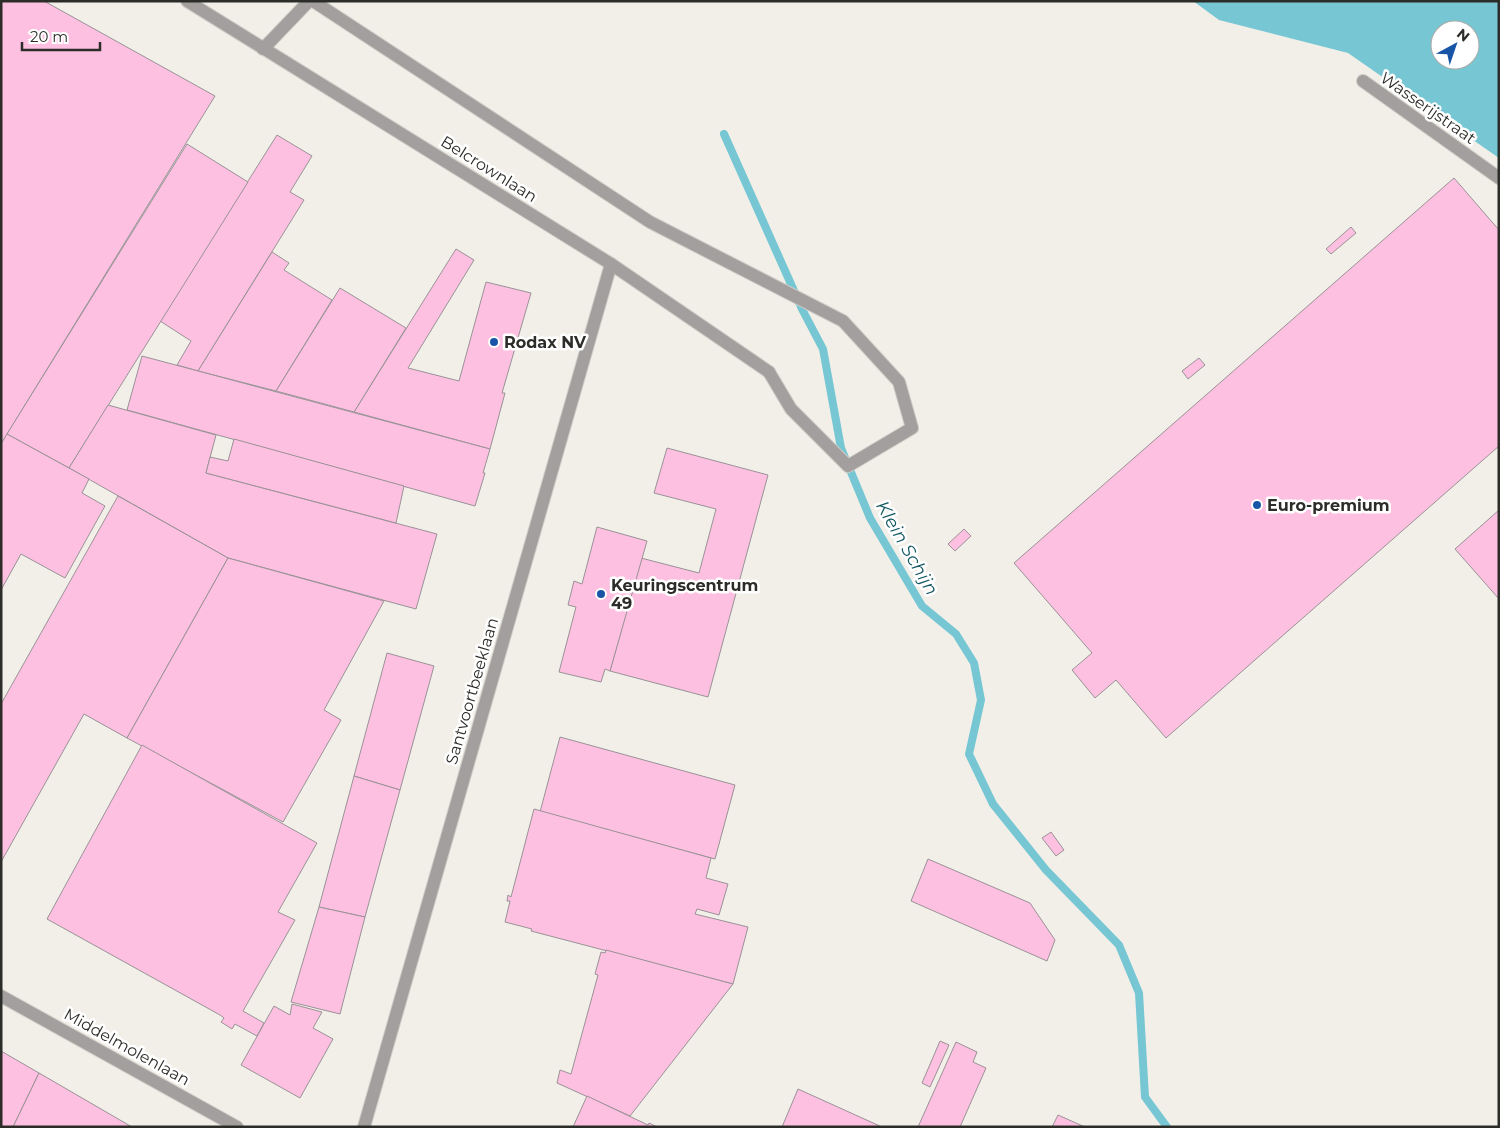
<svg xmlns="http://www.w3.org/2000/svg" width="1500" height="1128" viewBox="0 0 1500 1128" font-family="Montserrat,sans-serif">
<rect width="100%" height="100%" fill="#f2efe9"/>
<path fill="#76c7d3" fill-rule="evenodd" d="M1193,1h306v157l-151,-105 -129,-33zM1440,30h30v30h-30z"/>
<g fill="none" stroke-linecap="round" stroke-linejoin="round">
<path stroke="#76c7d3" stroke-width="8" d="M724,134l79,177 20,38 18,99 29,70 52,88 34,28 18,29 7,37 -12,54 24,50 53,66 73,75 20,48 6,104 22,30"/>
</g>
<g fill="#fdc0e1" stroke="#999296">
<path d="M1,1h43l171,95 -214,348z"/>
<path d="M277,135l35,21 -22,36 14,8 -106,171 -21,-6 14,-24 -31,-20z"/>
<path d="M187,144l61,38 -179,286 -62,-34z"/>
<path d="M1454,178l45,52v216l-333,292 -50,-58 -21,18 -23,-28 20,-17 -78,-90z"/>
<path d="M1351,227l5,6 -25,21 -5,-5z"/>
<path d="M456,249l18,11 -66,108 51,13 27,-99 45,11 -29,100h3l-15,56 -136,-37z"/>
<path d="M272,252l17,11 -5,7 48,30 -56,91 -78,-20z"/>
<path d="M340,288l66,40 -52,84 -78,-21z"/>
<path d="M142,356l348,93 -7,24h2l-10,33 -348,-96z"/>
<path d="M1199,358l6,7 -17,14 -6,-8z"/>
<path d="M108,405l108,30 -10,38 231,61 -21,75 -188,-51 -159,-90z"/>
<path d="M7,434l82,45 -7,14 23,13 -40,72 -44,-24 -20,36v-146z"/>
<path d="M234,439l170,47 -8,37 -190,-50 4,-16 18,4z"/>
<path d="M667,448l101,27 -60,222 -98,-26 31,-113 58,15 17,-64 -62,-16z"/>
<path d="M118,496l110,62 -101,180 -43,-24 -83,148v-158z"/>
<path d="M1499,510v89l-44,-50z"/>
<path d="M597,527l50,14 -37,130 -5,-2 -4,13 -42,-10 17,-65 -8,-2 6,-24 8,3z"/>
<path d="M964,529l7,7 -16,15 -7,-7z"/>
<path d="M228,558l156,43 -60,109 17,10 -58,102 -156,-84z"/>
<path d="M387,653l47,13 -34,124 -46,-14z"/>
<path d="M560,737l175,48 -20,74 -175,-47z"/>
<path d="M142,745l175,98 -39,69 17,8 -52,91 21,12 -7,13 -22,-12 -3,5 -11,-7 3,-4 -4,-3 -173,-96z"/>
<path d="M354,776l46,14 -35,127 -46,-10z"/>
<path d="M534,809l177,49 -5,20 22,6 -9,31 -22,-6 -2,5 53,13 -15,57 -202,-53 1,-2 -27,-7 5,-21h-3l1,-6 3,2z"/>
<path d="M1051,832l13,18 -8,6 -14,-18z"/>
<path d="M928,859l102,44 25,37 -8,21 -136,-60z"/>
<path d="M319,907l46,10 -25,97 -49,-12z"/>
<path d="M606,950l127,34 -103,132 -73,-33 3,-13 11,4 27,-99 -3,-1 6,-22 4,1z"/>
<path d="M292,1004l30,8 -9,16 20,11 -33,59 -59,-33 33,-59 16,9z"/>
<path d="M940,1041l9,4 -19,42 -8,-4z"/>
<path d="M956,1042l21,10 -4,10 13,6 -26,59h-42z"/>
<path d="M1,1051l38,22 -26,54h-12z"/>
<path d="M39,1073l93,54h-119z"/>
<path d="M798,1089l84,38h-100z"/>
<path d="M587,1096l61,29 1,-2 8,4h-84z"/>
<path d="M1058,1115l27,12h-33z"/>
</g>
<g fill="none" stroke-linecap="round" stroke-linejoin="round">
<g stroke="#ceccc6" stroke-width="14">
<g id="lane">
<path d="M313,1l337,221 193,99 56,61 13,46 -64,38 -57,-57 -22,-37"/>
<path d="M263,49l46,-48"/>
</g>
</g>
<g stroke="#ceccc6" stroke-width="14">
<g id="street">
<path d="M187,1l424,263 158,108"/>
<path d="M1363,81l136,97"/>
<path d="M1,996l236,131"/>
<path d="M364,1127l247,-863"/>
</g>
</g>
<use href="#lane" stroke="#a29f9e" stroke-width="12"/>
<use href="#street" stroke="#a29f9e" stroke-width="12"/>
</g>
<g fill="#1855a6" stroke="#fff" stroke-width="2">
<circle cx="494" cy="342" r="5"/>
<circle cx="1257" cy="505" r="5"/>
<circle cx="601" cy="594" r="5"/>
</g>
<g text-anchor="middle" dominant-baseline="central" stroke-width="5" stroke-linejoin="round" paint-order="stroke">
<g font-size="16" fill="#2c2c29" stroke="#fff">
<text transform="translate(1428 108) rotate(35)">Wasserijstraat</text>
<text transform="translate(489 169) rotate(32)">Belcrownlaan</text>
<text transform="translate(472 691) rotate(-74)">Santvoortbeeklaan</text>
<text transform="translate(127 1047) rotate(29)">Middelmolenlaan</text>
</g>
<g font-size="16" font-weight="bold" fill="#2c2c29" stroke="#fff" text-anchor="start">
<text x="504" y="342">Rodax NV</text>
<text x="1267" y="505">Euro-premium</text>
<text x="611" y="585">Keuringscentrum<tspan x="611" dy="18">49</tspan></text>
</g>
<g font-size="18" font-style="italic" fill="#125861" stroke="#fff">
<text transform="translate(907 548) rotate(60)">Klein Schijn</text>
</g>
</g>
<rect width="1500" height="1128" fill="none" stroke="#2c2c29" stroke-width="5"/>
<g transform="translate(1455 45) rotate(40)"><circle r="24" fill="#ffffff" stroke="#ababa9"/>
<path d="M0-4L9 19L0 12L-9 19Z" fill="#1855a6"/>
<text y="-8" font-size="14" font-weight="bold" text-anchor="middle" fill="#2c2c29">N</text>
</g>
<path d="M22 42v8h78v-8" fill="none" stroke="#2c2c29" stroke-width="2.5"/>
<text x="30" y="42" font-size="15" fill="#2c2c29" stroke="#ffffff" stroke-width="4" paint-order="stroke">20 m</text>
</svg>
